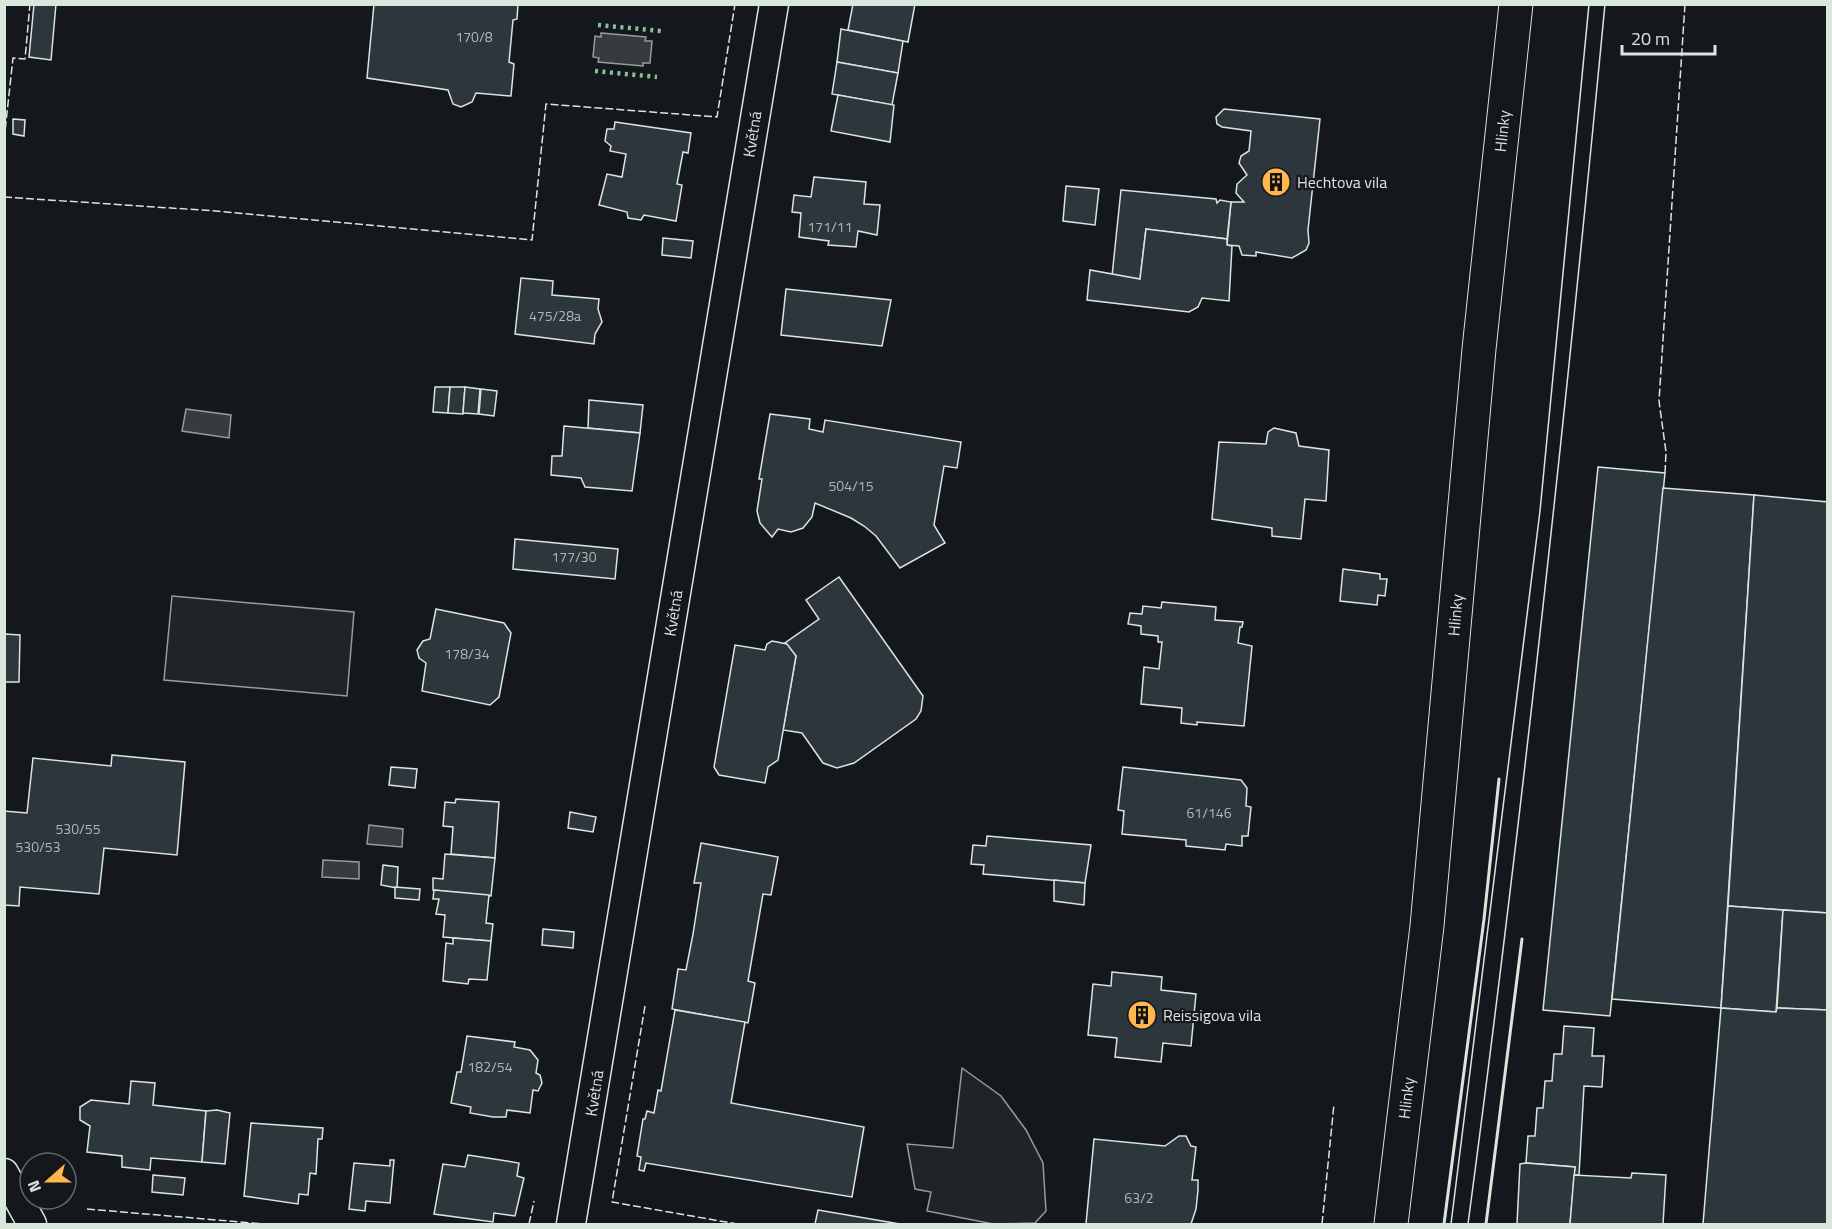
<svg xmlns="http://www.w3.org/2000/svg" width="1832" height="1229" viewBox="0 0 1832 1229" font-family="'Titillium Web',sans-serif">
<rect width="100%" height="100%" fill="#14181c"/>
<g fill="#202428" stroke="#939e99" stroke-width="1.5">
<path d="M172,596l182,16 -7,84 -183,-16z"/>
<path d="M962,1068l39,28 25,34 17,33 3,48 -11,12 -42,1 -66,-13 4,-19 -16,-3 -8,-45 46,4z"/>
</g>
<g fill="#363b3e" stroke="#939e99" stroke-width="1.5">
<path d="M601,33l45,4 -1,4h7l-2,22h-7v3l-45,-4 1,-4 -6,-1 2,-21 6,1z"/>
<path d="M186,409l45,6 -2,23 -47,-7z"/>
<path d="M369,825l34,4 -1,18 -35,-3z"/>
<path d="M323,860l36,2v17l-37,-2z"/>
</g>
<g fill="#2c363c" stroke="#d8e6dc" stroke-width="1.5">
<path d="M34,4h22l-5,56 -22,-3z"/>
<path d="M374,4h144l-1,15 -4,1 -4,42 5,2 -3,32 -35,-3 -4,9 -11,5 -8,-3 -5,-14 -81,-12z"/>
<path d="M853,4h62l-7,38 -60,-12z"/>
<path d="M841,29l62,12 -5,32 -61,-11z"/>
<path d="M837,62l61,11 -6,32 -60,-11z"/>
<path d="M838,95l56,10 -4,37 -59,-11z"/>
<path d="M1224,109l96,10 -12,111 1,13 -3,7 -14,8 -36,-6v4l-14,-1 -3,-9 -12,-1 4,-43h13l-8,-9 1,-9 10,-9 -8,-12 2,-7 8,-5 2,-20 -29,-4 -5,-3 -1,-7z"/>
<path d="M13,119l12,1 -1,16 -11,-2z"/>
<path d="M615,122l76,11 -3,20 -5,-1 -6,32 5,1 -6,36 -32,-6 -3,5 -13,-2 -1,-6 -28,-7 8,-31 15,3 4,-23 -16,-3 1,-5 -6,-5 2,-12h7z"/>
<path d="M814,177l52,5 -2,22 16,1 -3,30 -19,-4 -2,16 -28,-2 1,-4 -30,-4 2,-24 -9,-1 2,-17 17,2z"/>
<path d="M1066,186l33,3 -4,36 -32,-4z"/>
<path d="M1121,190l95,9 1,4 3,-3 11,2 -4,37 -81,-10 -6,50 -28,-3z"/>
<path d="M1146,229l81,10v6l5,1 -3,55 -27,-3 -4,9 -9,5 -102,-12 3,-30 50,9z"/>
<path d="M663,238l30,3 -2,17 -29,-3z"/>
<path d="M521,278l32,3 -1,14 47,4 -1,10 4,13 -7,12 -1,10 -79,-10z"/>
<path d="M786,289l105,11 -9,46 -101,-11z"/>
<path d="M435,387h15l-2,26 -15,-1z"/>
<path d="M450,387h15l-2,27 -15,-1z"/>
<path d="M465,387l15,2 -2,25 -15,-1z"/>
<path d="M481,389l16,2 -3,25 -15,-2z"/>
<path d="M589,400l54,5 -3,28 -52,-5z"/>
<path d="M770,414l40,5 -1,10 14,3 2,-12 136,22 -4,26 -13,-2 -10,59 11,18 -45,25 -24,-32 -12,-10 -13,-8 -36,-15 -3,14 -9,11 -12,4 -13,-3 -6,8 -12,-14 -3,-12 5,-32h-3z"/>
<path d="M564,426l76,7 -8,58 -47,-4 -4,-9 -30,-3 1,-19h10z"/>
<path d="M1274,428l22,5 3,13 30,4 -3,51 -21,-2 -4,40 -29,-3v-8l-60,-9 7,-77 47,2 2,-12z"/>
<path d="M1598,467l67,6 -55,543 -67,-6z"/>
<path d="M1663,488l91,7 -33,513 -109,-9z"/>
<path d="M1754,495l74,7v411l-100,-7z"/>
<path d="M515,539l103,10 -3,30 -102,-10z"/>
<path d="M1343,569l37,5v5h7l-2,17 -7,-1 -1,10 -37,-4z"/>
<path d="M839,577l84,119 -2,15 -5,8 -62,44 -17,5 -14,-5 -21,-30 -19,-3 13,-74 -11,-13 34,-24 -13,-19z"/>
<path d="M1162,602l54,5 -1,13 28,2 -1,5h-2l-2,16 14,3 -8,80 -47,-4v3l-16,-2 1,-15 -41,-4 3,-37 15,2 3,-27h-4v-6l-17,-2v-8l-13,-2 2,-11 12,1 1,-8 18,2z"/>
<path d="M436,609l68,14 7,10 -12,64 -9,8 -68,-14 4,-28 -7,-5 -2,-8 6,-9 7,-2z"/>
<path d="M5,634l15,1 -1,47h-15z"/>
<path d="M772,641l15,3 9,12 -18,104 -10,7 -3,16 -46,-8 -5,-8 21,-122 30,5 2,-6z"/>
<path d="M112,755l73,7 -8,93 -73,-7 -5,46 -79,-7 -1,19 -15,-1v-94l23,2 6,-55 78,8z"/>
<path d="M391,767l26,2 -2,19 -26,-3z"/>
<path d="M1123,767l118,13 6,8 -1,18 5,1 -3,29h-6v10l-16,-2 -1,6 -39,-4v-6l-64,-6 2,-23 -6,-1z"/>
<path d="M456,799l43,3 -4,56 -44,-4 2,-27 -10,-1 2,-24 10,1z"/>
<path d="M570,812l26,5 -3,15 -25,-4z"/>
<path d="M987,836l104,9 -6,38 -102,-9 1,-9 -13,-1 2,-19 13,1z"/>
<path d="M701,843l77,14 -7,38 -8,-1 -6,35 -9,52 7,2 -7,40 -76,-14 6,-40 8,1 7,-36 8,-51h-7z"/>
<path d="M445,854l50,4 -4,38 -58,-6v-12l10,1z"/>
<path d="M383,865l15,2 -1,21 -16,-3z"/>
<path d="M1054,880l31,3 -1,22 -30,-4z"/>
<path d="M395,887l25,2 -1,11 -24,-2z"/>
<path d="M434,890l55,5 -3,28 7,1 -2,17 -48,-4 2,-22 -9,-1 3,-15h-6z"/>
<path d="M1728,906l55,4 -7,102 -55,-4z"/>
<path d="M1783,910l45,3v97l-51,-2z"/>
<path d="M543,929l31,3 -1,16 -31,-3z"/>
<path d="M453,938l38,3 -4,39 -18,-1 -1,5 -25,-3 3,-38 7,1z"/>
<path d="M1112,972l50,5 -1,13 35,4 -5,52 -28,-3 -2,19 -46,-5 2,-19 -29,-3 5,-51 18,2z"/>
<path d="M1721,1008l55,4 1,-4 51,2v214h-125z"/>
<path d="M675,1010l70,12 -14,81 133,24 -12,70 -206,-34 -2,8 -5,-1 2,-13 -4,-1 6,-37h2l2,-8 7,2 4,-23 3,1z"/>
<path d="M1564,1026l30,2 -2,28h12l-2,31 -18,-1 -5,89h-5l1,-8 -49,-4 2,-27h7l2,-28h6l2,-27h7l2,-27h8z"/>
<path d="M467,1036l48,6 -1,5 16,3 8,10 -2,13 4,2 2,8 -4,8 -5,-1 -3,23 -23,-3 -1,7h-13l-23,-4 1,-6 -20,-4 6,-31h4z"/>
<path d="M131,1081l24,2 -2,22 53,6 -4,51 -51,-4 -1,12 -28,-3v-11l-35,-4 3,-26 -10,-6v-13l11,-7 38,4z"/>
<path d="M217,1110l13,3 -5,51 -23,-2 4,-51z"/>
<path d="M251,1123l72,5 -1,11h-4l-2,35 -6,-1 -2,22 -9,-1 -1,10 -54,-8z"/>
<path d="M1179,1136h7l5,10 5,1 -4,33h6v10l-2,19 -5,15h-105l8,-85 71,7z"/>
<path d="M468,1155l51,8 -2,13 7,2 -9,38 -21,-3 -1,9 -59,-8 9,-50 22,3z"/>
<path d="M390,1160h4l-4,43 -24,-2 -1,10 -16,-2 5,-46 36,3z"/>
<path d="M1526,1163l49,4 -5,57h-53l3,-60z"/>
<path d="M1632,1173l34,2 -3,49h-93l4,-49 57,3z"/>
<path d="M153,1175l32,3 -2,17 -31,-3z"/>
<path d="M818,1210l82,14h-85z"/>
</g>
<g fill="none" stroke-linecap="round" stroke-linejoin="round">
<g stroke="#d8e6dc" stroke-width="31">
<g id="street">
<path d="M4,1173l28,51"/>
<path d="M571,1224l203,-1220"/>
</g>
</g>
<g stroke="#d8e6dc" stroke-width="35">
<path id="secondary" d="M1391,1224l36,-298 52,-577 37,-345"/>
</g>
<use href="#street" stroke="#14181c" stroke-width="28"/>
<use href="#secondary" stroke="#14181c" stroke-width="33"/>
<g stroke="#d8e6dc" stroke-width="1.5">
<path d="M1451,1224l89,-713 49,-507"/>
<path d="M1468,1224c54,-405 98,-812 137,-1220"/>
</g>
<g stroke="#8ac095" stroke-width="4.5" stroke-dasharray="3 4.5" stroke-linecap="butt">
<path d="M598,25l63,6"/>
<path d="M595,71l62,6"/>
</g>
<g stroke="#d8e6dc" stroke-width="1.5" stroke-dasharray="8 3" stroke-linecap="butt">
<path d="M4,140l9,-82 12,1 5,-55"/>
<path d="M4,197l212,14 316,29 14,-136 171,13 18,-113"/>
<path d="M1665,473l1,-21 -7,-51 26,-397"/>
<path d="M645,1006l-33,196 125,22"/>
<path d="M87,1209l177,15"/>
<path d="M529,1224l5,-23"/>
<path d="M1322,1224l12,-120"/>
</g>
<g stroke="#d8e6dc" stroke-width="3">
<path d="M1444,1224l40,-305 15,-140"/>
<path d="M1486,1224l36,-285"/>
</g>
</g>
<defs>
<g id="building-disc" transform="scale(1.5)"><circle r="9.5" fill="#ffb74d" stroke="#14181c"/><path d="M-4-6H4V6H1V3H-1V6H-4ZM-2.5-4.3h1.7v1.8h-1.7ZM.8-4.3h1.7v1.8H.8ZM-2.5-1h1.7V.8h-1.7ZM.8-1h1.7V.8H.8Z" fill="#111"/></g>
</defs>
<g fill-rule="evenodd">
<use href="#building-disc" x="1276" y="182"/>
<use href="#building-disc" x="1142" y="1015"/>
</g>
<g text-anchor="middle" dominant-baseline="central" stroke-width="4.5" stroke-linejoin="round" paint-order="stroke">
<g font-size="14" fill="#adbab4">
<text x="474" y="36">170/8</text>
<text x="830" y="226">171/11</text>
<text x="555" y="315">475/28a</text>
<text x="851" y="485">504/15</text>
<text x="574" y="556">177/30</text>
<text x="467" y="653">178/34</text>
<text x="1209" y="812">61/146</text>
<text x="78" y="828">530/55</text>
<text x="38" y="846">530/53</text>
<text x="490" y="1066">182/54</text>
<text x="1139" y="1197">63/2</text>
</g>
<g font-size="16" fill="#d8e6dc" stroke="#14181c">
<text transform="translate(1502 131) rotate(-84)">Hlinky</text>
<text transform="translate(752 134) rotate(-81)">Květná</text>
<text transform="translate(673 613) rotate(-81)">Květná</text>
<text transform="translate(1455 615) rotate(-85)">Hlinky</text>
<text transform="translate(594 1093) rotate(-81)">Květná</text>
<text transform="translate(1406 1098) rotate(-83)">Hlinky</text>
</g>
<g font-size="16" fill="#d8e6dc" stroke="#14181c" text-anchor="start">
<text x="1297" y="182">Hechtova vila</text>
<text x="1163" y="1015">Reissigova vila</text>
</g>
</g>
<rect width="1832" height="1229" fill="none" stroke="#d8e6dc" stroke-width="12"/>
<g transform="translate(48 1181) rotate(249)"><circle r="28" fill="#14181c" stroke="#626a69" stroke-width="1.5"/>
<path d="M0-4.5L10 22L0 15L-10 22Z" fill="#ffb74d"/>
<text y="-9" font-size="16" font-weight="bold" text-anchor="middle" fill="#d8e6dc">N</text>
</g>
<path d="M1622 45v9h93v-9" fill="none" stroke="#d8e6dc" stroke-width="3"/>
<text x="1631" y="45" font-size="18" fill="#d8e6dc" stroke="#14181c" stroke-width="4.5" paint-order="stroke">20 m</text>
</svg>
